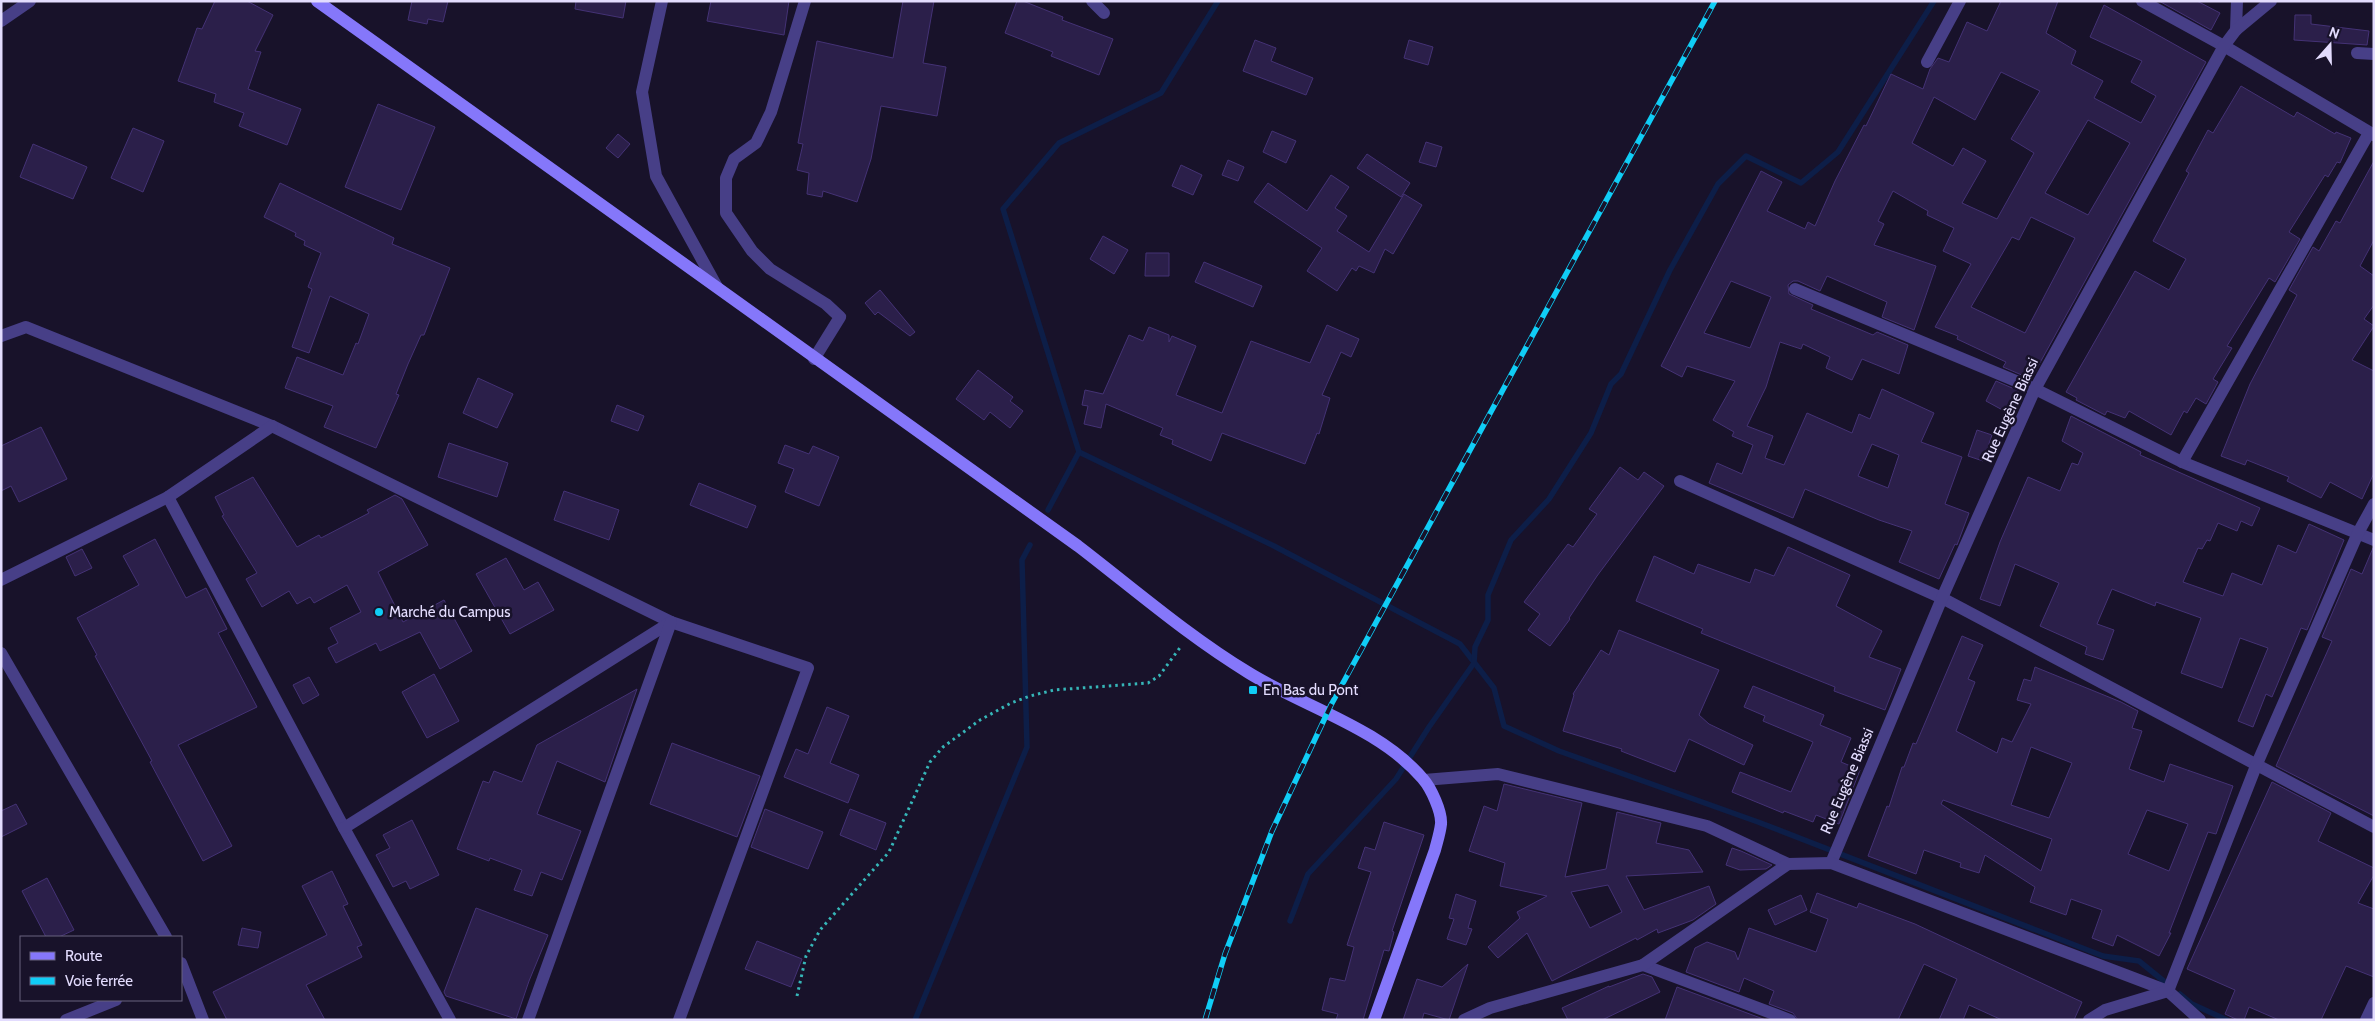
<svg xmlns="http://www.w3.org/2000/svg" width="2375" height="1021" viewBox="0 0 2375 1021" font-family="Cabin,sans-serif">
<rect width="100%" height="100%" fill="#18122a"/>
<g fill="none" stroke-linecap="round" stroke-linejoin="round">
<g stroke="#0d1e48" stroke-width="5.5">
<path d="M1079,452l195,94 186,98 34,44 10,38 55,25 199,71 345,134 36,5 32,26"/>
<path d="M1048,510l31,-58 -76,-243 56,-66 102,-50 57,-92"/>
<path d="M1290,921l18,-47 88,-95 33,-52 45,-64 1,-16 13,-27v-25l23,-55 38,-41 42,-66 20,-49 10,-10 49,-104 48,-86 28,-28 55,27 37,-31 96,-151"/>
<path d="M2180,994l12,10 35,16"/>
<path d="M915,1020l112,-273 -5,-187 8,-15"/>
</g>
</g>
<g fill="#2b1f4a" stroke="#443275" fill-rule="evenodd">
<path d="M215,1h32l26,14 -18,36 6,1 -13,37 53,20 -14,36 -48,-19 5,-13 -30,-11 2,-8 -38,-13 19,-53 5,1z"/>
<path d="M412,1h36l-5,21 -15,-3 -1,5 -19,-4z"/>
<path d="M576,1h50l-3,17 -48,-9z"/>
<path d="M711,1h78l-5,34 -77,-14z"/>
<path d="M903,1h31l-11,62 23,4 -9,49 -56,-10 -10,53 -14,43 -34,-11 -1,6 -15,-3 2,-21 -12,-3 6,-26 -5,-1 19,-102 76,17z"/>
<path d="M1017,1h6l40,16 -1,3 51,19 -14,36 -48,-19 2,-4 -48,-19z"/>
<path d="M2001,1h57l-12,32 30,18 -5,13 32,17 -9,17 47,25 15,-27 -25,-14 11,-21 -52,-24 14,-32 102,57 -175,317 -28,-12 3,-5 -49,-23 1,-3 -23,-9 36,-63 -28,-13 11,-23 -27,-13 1,-4 -35,-20 -15,30 6,3 -10,21 62,21 -22,64 -32,-13 5,-15 -60,-26 -7,15 -22,-10h-5l-5,4 1,9 24,11 -2,4 62,26 4,-3 31,13 -9,29 -37,-15 -10,21 -26,-12 4,-11 -27,-13 -2,5 -21,-7 -14,45 -19,39 26,10 -8,22 19,7 23,-52 45,20 7,-19 11,5 12,-30 52,24 -13,29 41,15 -17,47 24,9 -12,32 -2,-1 -16,35 -40,-17 13,-31 -33,-11 -74,-31 -12,29 -84,-35 8,-20 25,11 11,-29 -21,-9 2,-4 -21,-12 22,-39 -48,-15 -5,11 -21,-11 100,-195 21,11 -15,29 38,18 3,-7 7,4 20,-45 29,-56 2,1 25,-52 32,15 7,-20 8,-11 11,4 18,-40 20,9zM2001,72l39,19 -29,48 23,14 -37,66 -35,-16 24,-42 -23,-13 -10,18 -41,-23 22,-46 41,23zM2088,120l42,23 -42,72 -43,-22zM2031,217l44,21 -50,95 -54,-26 41,-70 7,3zM1731,281l40,16 -21,51 -46,-15zM1872,444l27,11 -11,33 -30,-12z"/>
<path d="M2159,1h38l23,12 -9,17z"/>
<path d="M2295,15h16v9l58,7 -2,14 -73,-5z"/>
<path d="M1255,40l21,8 -5,13 42,17 -7,17 -63,-24z"/>
<path d="M1409,40l24,7 -5,18 -24,-7z"/>
<path d="M2241,86l53,31 3,-5 38,22 1,-2 15,6 -11,25 -3,-1 -9,15 -3,-2 -36,57 11,7 -25,43 -6,-4 -42,68 5,2 -19,31 5,3 -12,22 -10,-6 -9,15 -3,-2 -13,24 -42,-24 -4,7 -18,-7 -2,4 -29,-15 1,-2 -11,-6 69,-121 34,19 17,-31 -33,-18 36,-68 -3,-2 22,-41 5,3z"/>
<path d="M378,104l57,23 -34,83 -56,-23z"/>
<path d="M133,128l31,13 -21,51 -32,-14z"/>
<path d="M1272,131l24,10 -10,22 -23,-11z"/>
<path d="M618,134l12,10 -12,14 -12,-10z"/>
<path d="M1426,142l16,5 -6,20 -17,-5z"/>
<path d="M33,144l54,23 -14,32 -53,-22z"/>
<path d="M1367,154l43,29 -9,14 -44,-29z"/>
<path d="M1228,160l16,7 -6,14 -16,-6z"/>
<path d="M2374,161v79l-14,26 14,10v29l-10,14 10,7 -22,34 22,11v102l-12,26 -32,-17 -9,16 -34,-17 2,-4 -42,-17 -2,5 -24,-9 29,-72 47,-89 -8,-5 24,-43 6,4 17,-30 4,2z"/>
<path d="M1181,165l21,10 -9,20 -21,-9z"/>
<path d="M1331,175l18,12 -14,21 12,8 -10,15 32,21 35,-58 18,11 -29,49 -8,-5 -11,24 -15,-7 -3,5 -4,-3 -15,23 -30,-20 15,-23 -68,-46 14,-19 39,28z"/>
<path d="M280,183l114,55 -2,6 58,24 -26,67h-3l-13,29 -12,30 3,1 -23,53 -52,-21 9,-21 -48,-18 12,-31 46,18 13,-32 2,1 11,-30 -39,-18 -21,57 -17,-6 20,-58 -4,-2 13,-34 -17,-8 1,-4 -10,-5 1,-3 -32,-16z"/>
<path d="M1103,236l25,14 -14,24 -24,-15z"/>
<path d="M1146,253h23v23h-24z"/>
<path d="M1204,262l58,24 -9,21 -58,-25z"/>
<path d="M880,290l35,42 -5,4 -32,-24 -3,3 -10,-12z"/>
<path d="M1327,325l32,14 -8,18 -10,-5 -19,43 8,3 -11,36 -2,-1 -12,31 -83,-31 -11,28 -39,-17 1,-4 -13,-5 3,-7 -57,-24 -5,24 -17,-4 4,-18 -6,-1 3,-15 18,4 26,-59 14,6 6,-14 20,8v7l3,-6 24,10 -20,49 46,18 29,-72 59,22z"/>
<path d="M978,370l35,27 -3,4 13,10 -13,17 -20,-16 -6,8 -28,-21z"/>
<path d="M478,378l35,16 -16,34 -34,-15z"/>
<path d="M1996,381l23,10 -11,22 -22,-12z"/>
<path d="M617,405l27,11 -6,15 -27,-10z"/>
<path d="M2071,416l70,36 -1,3 120,53 -8,18 -11,-5 -4,10 -19,-8 -8,18 -3,-1 -5,9 -4,-1 -15,34 40,14 9,-23 30,12 16,-40 18,8 13,-29 35,16 -37,90 -6,-2 -29,69 -6,-3 -13,33 -15,-6 30,-73 -28,-10 -18,50 -41,-15 20,-55 -45,-16 -1,4 -43,-17 -15,35 17,6 -11,30 -18,-6 2,-7 -47,-21 19,-43 -44,-19 -15,42 -20,-7 20,-57 28,-65 32,14 12,-28 6,2 5,-12 -21,-12z"/>
<path d="M41,427l26,52 -48,23 -8,-16 -10,5v-45z"/>
<path d="M1977,430l15,5 -9,26 -15,-5z"/>
<path d="M449,443l59,20 -11,34 -59,-20z"/>
<path d="M785,445l24,9 4,-8 26,11 -20,49 -34,-14 9,-23 -16,-6z"/>
<path d="M1620,467l18,13 6,-8 20,14 -67,90 -28,42 1,1 -20,27 -22,-16 12,-16 -16,-12 44,-58 5,3 24,-33 -8,-5z"/>
<path d="M253,477l44,70 22,-12 2,3 48,-25 -2,-3 28,-15 7,4 26,46 -50,27 25,50 41,-22 28,51 -32,18 -20,-37 -40,19 -4,-8 -40,20 -8,-15 10,-5 -8,-15 31,-16 -14,-27 -33,18 -4,-6 -13,7 -8,-13 -27,16 -16,-28 11,-6 -35,-57 2,-1 -9,-18z"/>
<path d="M699,483l57,23 -9,22 -57,-23z"/>
<path d="M564,491l55,19 -10,30 -55,-20z"/>
<path d="M155,539l31,59 20,-10 21,41 -9,4 39,74 -79,38 54,101 -29,15 -53,-99 2,-1 -57,-105 2,-1 -20,-37 62,-33 -16,-29z"/>
<path d="M1788,547l62,28 -14,31 46,25 -13,26 32,12 -16,41 -51,-19 1,-4 -134,-54 2,-4 -67,-28 18,-45 40,18 4,-10 52,19 5,-14 19,7z"/>
<path d="M2373,548h1v268l-98,-50 56,-125 -10,-4 29,-68 11,5z"/>
<path d="M82,549l10,19 -17,8 -9,-19z"/>
<path d="M506,558l18,32 14,-8 16,28 -44,24 -34,-60z"/>
<path d="M1619,630l100,40 -20,45 10,9 44,21 -9,20 -55,-26 -14,33 -54,-21 1,-2 -59,-18 11,-36 -1,-1 28,-44 8,5z"/>
<path d="M1962,636l21,9 -15,34 7,3 -19,49 41,22 5,-15 10,4 19,-38 -14,-4 7,-21 7,2 4,-14 86,35 17,9 -6,17 10,3 -13,38 35,13 6,-18 63,22 -17,48 -8,-2 -39,101h2l-12,23 -42,-21 -4,11 -21,-8 10,-28 -31,-11 -5,16 -36,-13 5,-15 -50,-32 -6,18 -19,-6 1,-4 -37,-13 -8,24 -48,-18 19,-50 2,1 13,-40h2l9,-24 3,1zM2031,747l41,16 -23,55 -38,-13zM1943,800l109,39 -11,32 -100,-67zM2147,810l41,14 -19,47 -41,-17z"/>
<path d="M434,674l25,47 -32,17 -25,-46z"/>
<path d="M309,677l10,18 -16,9 -10,-19z"/>
<path d="M1753,686l71,29 -4,10 31,13 -10,24 19,8 -21,54 -23,-9 -3,7 -29,-11 -1,2 -51,-21 8,-20 51,20 22,-50 -50,-21 2,-5 -21,-9z"/>
<path d="M637,689l-32,93 -48,-21 -20,53 44,17 -19,49 -21,-8 -9,24 -18,-6 8,-20 -32,-12 -1,3 -32,-12 26,-68 6,2 5,-12 28,11 15,-37z"/>
<path d="M827,707l22,9 -19,47 29,12 -11,28 -64,-26 12,-28 12,5z"/>
<path d="M672,743l88,33 -23,61 -87,-33z"/>
<path d="M2272,782l59,31 -13,28 56,27v7l-16,28 16,6v68l-28,-11 -25,54h-42l-30,-13 -5,13h-6l-13,-6 10,-24 -48,-21z"/>
<path d="M1504,784l78,19 -17,74 41,-8 11,-57 44,11 -5,20 33,7 14,22 -77,4 18,34 65,-24 7,18 -23,16 -35,13 -1,-4 -20,11 -1,-2 -84,43 -25,-48 -29,25 -10,-11 32,-29 -3,-6 30,-16 -47,-10 5,-23 -36,-12 15,-45 13,5zM1608,885l14,27 -32,16 -19,-36z"/>
<path d="M16,804l11,20 -26,13v-26z"/>
<path d="M765,809l58,23 -15,37 -57,-22z"/>
<path d="M850,809l36,14 -10,27 -36,-15z"/>
<path d="M412,820l27,55 -29,14 -4,-8 -13,6 -17,-32 14,-7 -7,-13z"/>
<path d="M1384,822l40,13 -32,96 2,1 -5,19 -5,-1 -21,70h-27l2,-6 -16,-4 8,-32 15,3 9,-34 -7,-2 24,-73 -13,-4 7,-21 10,3z"/>
<path d="M1732,848l9,3 31,14 -6,4 -26,1 -14,-5z"/>
<path d="M332,871l16,33 -5,2 19,39 -5,2 5,10 -56,28 19,35h-98l-14,-28 114,-57 -25,-49z"/>
<path d="M47,878l27,52 -15,7h-13l-24,-46z"/>
<path d="M1817,893l40,15 2,-5 56,21 167,78 -8,18h-72l-33,-15 -6,15h-24l18,-41 -33,-15 -26,56h-100l-5,-7 -24,-9 5,-13 -30,-13 -5,14 -53,-20 9,-24 12,-6 28,10 3,8 11,-32 67,24 12,-33 -18,-7z"/>
<path d="M1456,894l20,7 -8,27 4,1 -6,16 -19,-6 7,-20 -5,-1z"/>
<path d="M1801,895l6,15 -32,15 -7,-15z"/>
<path d="M476,908l72,27 -19,46 -13,38 -70,-23 -2,-4z"/>
<path d="M242,928l19,4 -3,16 -20,-3z"/>
<path d="M757,941l45,18 -11,28 -46,-18z"/>
<path d="M1468,964l-19,56 -25,-7 -2,7h-19l14,-41 25,8z"/>
<path d="M1643,974l9,3 8,15 -58,28h-34l-6,-12 47,-22v1z"/>
<path d="M1677,987l89,33h-101z"/>
</g>
<g fill="none" stroke-linecap="round" stroke-linejoin="round">
<path stroke="#36b6b8" stroke-width="3" stroke-dasharray="2.5 4" stroke-linecap="butt" d="M797,996l9,-40 14,-26 69,-78 41,-90 13,-15 37,-27 31,-17 19,-7 24,-6 94,-7 11,-7 23,-31"/>
<g stroke="#473f87" stroke-width="12">
<path d="M662,1l-20,91 14,84 61,111"/>
<path d="M805,1l-34,111 -15,31 -22,16 -8,19v35l26,38 18,18 56,35 14,13 -26,42"/>
<path d="M1092,1l12,12"/>
<path d="M2142,1l82,45 150,89"/>
<path d="M1,21l29,-20"/>
<path d="M2236,30l1,-29"/>
<path d="M2357,53l17,1"/>
<path d="M1927,62l33,-61"/>
<path d="M1795,289l240,100 147,73 192,78"/>
<path d="M1,336l25,-9 246,99 399,196 137,46 -129,352"/>
<path d="M2182,462l187,-329"/>
<path d="M1680,481l262,117 432,229"/>
<path d="M168,497l176,331 106,192"/>
<path d="M1,580l167,-83 104,-71"/>
<path d="M1,653l165,284"/>
<path d="M1424,780l74,-6 209,52 81,38"/>
<path d="M344,828l327,-206"/>
<path d="M1831,863l111,-265 93,-209 189,-343 12,-16 35,-29"/>
<path d="M181,963l22,57"/>
<path d="M1643,965l147,55"/>
<path d="M66,1020l50,-20"/>
<path d="M528,1020l143,-398"/>
<path d="M1464,1020l26,-12 153,-43 145,-101 43,-1 337,128 32,29"/>
<path d="M2089,1020l16,-10 63,-19 88,-225 102,-233 16,-29"/>
<path d="M2366,1020l8,-17"/>
</g>
<path stroke="#8577fa" stroke-width="12" d="M317,1l761,545c56,43 110,90 171,127 55,34 131,55 174,106 8,9 19,33 18,45 -1,9 -4,18 -6,26l-61,170"/>
<g stroke="#10cdf6" stroke-width="5.5">
<path id="rail" d="M1205,1020l20,-66 47,-123 59,-126 384,-704"/>
</g>
<use href="#rail" stroke="#18122a" stroke-width="4" stroke-dasharray="11" stroke-linecap="butt"/>
</g>
<g fill="#10cdf6" stroke="#18122a" stroke-width="2">
<circle cx="379" cy="612" r="5"/>
<rect x="1248" y="685" width="10" height="10" rx="2.5"/>
</g>
<g text-anchor="middle" dominant-baseline="central" stroke-width="5" stroke-linejoin="round" paint-order="stroke">
<g font-size="15" fill="#e3dcfe" stroke="#18122a">
<text transform="translate(2010 410) rotate(-65)">Rue Eugène Biassi</text>
<text transform="translate(1847 781) rotate(-67)">Rue Eugène Biassi</text>
</g>
<g font-size="15" fill="#e3dcfe" stroke="#18122a" text-anchor="start">
<text x="389" y="612">Marché du Campus</text>
<text x="1263" y="690">En Bas du Pont</text>
</g>
</g>
<rect width="2375" height="1021" fill="none" stroke="#e3dcfe" stroke-width="5"/>
<rect x="20" y="936" width="162" height="65" fill="#18122a" stroke="#69637f"/>
<rect x="30" y="952" width="25" height="8" fill="#8577fa" stroke="#69637f"/>
<text x="65" y="961" font-size="15" fill="#e3dcfe">Route</text>
<rect x="30" y="977" width="25" height="8" fill="#10cdf6" stroke="#69637f"/>
<text x="65" y="986" font-size="15" fill="#e3dcfe">Voie ferrée</text>
<g transform="translate(2330 45) rotate(20)" stroke="#18122a" stroke-width="4" paint-order="stroke">
<path d="M0-4L9 19L0 12L-9 19Z" fill="#e3dcfe"/>
<text y="-8" font-size="14" font-weight="bold" text-anchor="middle" fill="#e3dcfe">N</text>
</g>
</svg>
